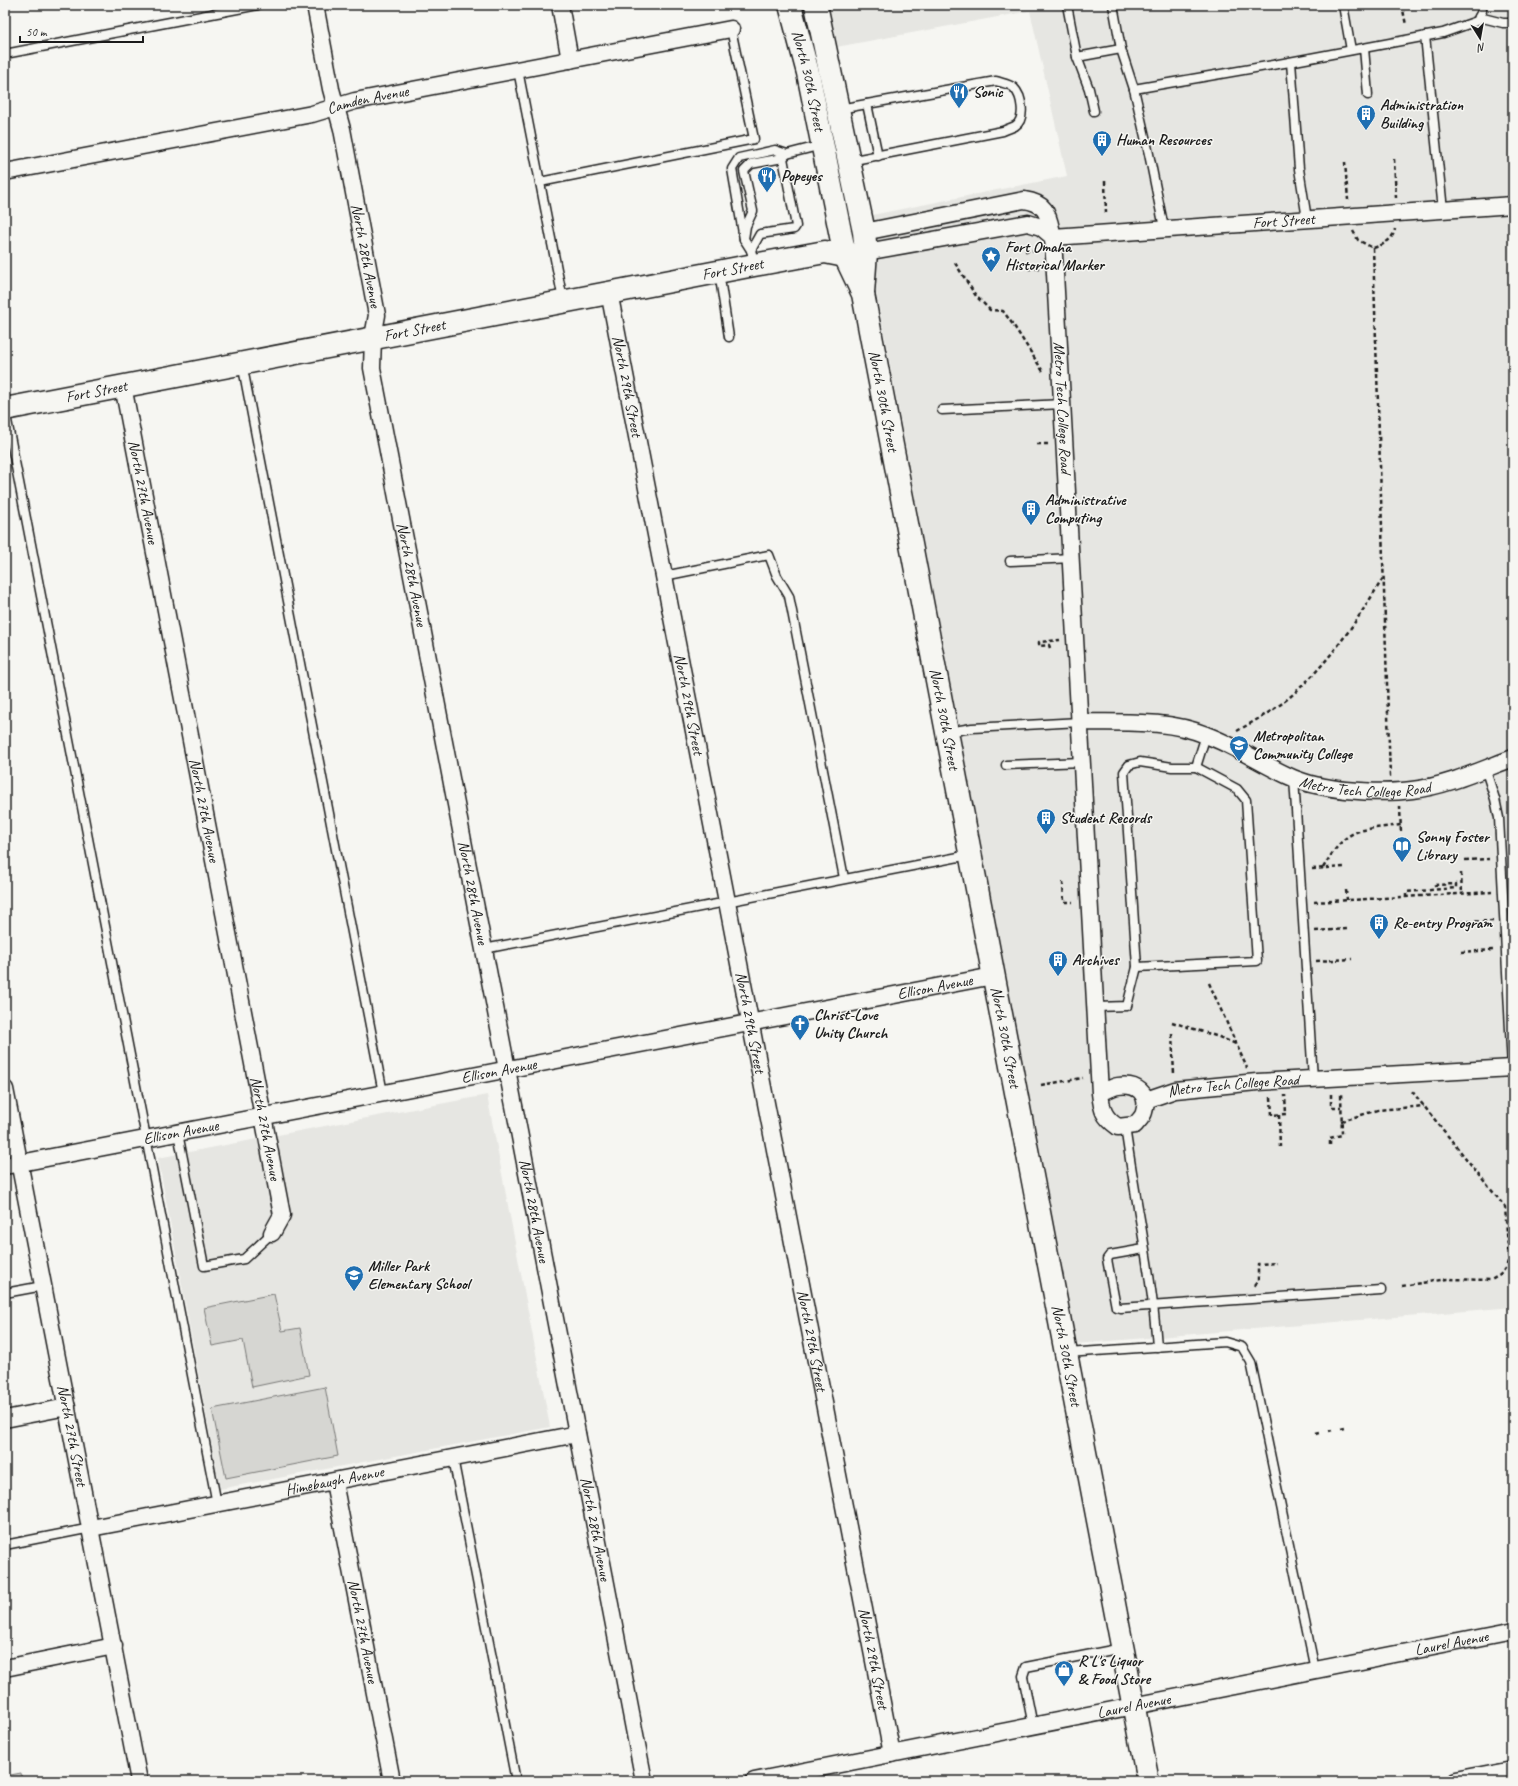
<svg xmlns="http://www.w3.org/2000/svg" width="1518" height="1786" viewBox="0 0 1518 1786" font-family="Caveat,sans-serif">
<rect width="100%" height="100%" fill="#f6f6f2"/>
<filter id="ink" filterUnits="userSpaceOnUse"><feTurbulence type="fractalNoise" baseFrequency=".025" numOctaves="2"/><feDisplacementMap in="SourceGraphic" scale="8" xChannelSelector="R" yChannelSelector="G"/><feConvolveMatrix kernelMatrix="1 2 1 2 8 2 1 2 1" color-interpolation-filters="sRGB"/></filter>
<g filter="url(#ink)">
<g fill="#e6e6e2">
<path d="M822,5h691v1302l-438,37 -213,-1127 205,-41 -37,-165 -199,37z"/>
<path d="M487,1095l63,332 -330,62 -62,-331z"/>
</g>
<g fill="#d6d6d2" stroke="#797977">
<path d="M274,1294l8,37 18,-3 9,47 -57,12 -9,-47 -31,6 -8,-38z"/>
<path d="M325,1387l13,69 -112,22 -14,-69z"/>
<path d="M21,1773l1,8h-17v-5z"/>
</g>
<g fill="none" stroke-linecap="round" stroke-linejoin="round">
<g stroke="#1c1c1c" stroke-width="11">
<g id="lane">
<path d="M1067,5l10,52 44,-8"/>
<path d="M1113,5l8,44 13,40 15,65 15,74"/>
<path d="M1343,5l8,45"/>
<path d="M1479,17l24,6h10"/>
<path d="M1425,36l18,174"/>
<path d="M1364,48l4,47"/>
<path d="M5,54l253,-49"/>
<path d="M1077,57l12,32 5,22"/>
<path d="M1291,62l8,107 8,50"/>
<path d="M518,70l45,230"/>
<path d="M1134,89l150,-26 159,-30 34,-12 5,-10 -1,-6"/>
<path d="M867,104l11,52"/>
<path d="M839,109l157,-28c6,2 14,3 18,7 8,8 12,31 1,38 -4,2 -8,3 -12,5l-154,30"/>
<path d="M540,182l214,-43 -23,-110"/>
<path d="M744,239l2,-13 7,-15 -9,-40 7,-7 32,-6 4,-4 35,-9"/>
<path d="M751,250l-7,-11 -12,-70 7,-11 36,-8 12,4"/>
<path d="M752,254l-1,-4 9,-16 34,-5 2,-3 -13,-68"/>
<path d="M719,272l10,65"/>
<path d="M242,363l141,730"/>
<path d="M5,410l212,1094"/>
<path d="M942,410l121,-6"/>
<path d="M1010,561l62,-3"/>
<path d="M664,576l105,-21 8,21 12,20 55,282"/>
<path d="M948,732l24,-4 108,-6"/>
<path d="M1006,765l77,-3"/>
<path d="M1485,768l10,31 4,19 13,250"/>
<path d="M1294,778l19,301"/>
<path d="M484,949l485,-94"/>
<path d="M1137,967l120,-6 -11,-161 -9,-11 -41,-22"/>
<path d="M1096,1007l31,-1 10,-39 -13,-195 5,-7 11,-3 32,5h24l10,-32"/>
<path d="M1125,1126c10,74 27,147 32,221"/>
<path d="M178,1133l26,133 40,-7 28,-26"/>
<path d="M1144,1249l-34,6 -3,4 9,48 4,1 261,-18"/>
<path d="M5,1293l38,-7"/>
<path d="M1067,1353l158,-11 17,5 9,15 64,308"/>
<path d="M453,1458l63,323"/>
<path d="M5,1545l86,-17"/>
<path d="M1033,1726l-10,-50 3,-9 96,-19"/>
</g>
</g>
<g stroke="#1c1c1c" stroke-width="19">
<g id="street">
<path id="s1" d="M315,5l16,84 11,40 35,186 -4,22 -1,31 272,1413"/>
<path d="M560,5l10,55"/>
<path id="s2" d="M5,172l307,-58 43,-13 376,-72"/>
<path id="s3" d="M864,232l160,-32c24,3 24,16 29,37l47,856c2,17 3,24 18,34l17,-2c3,-4 8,-8 9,-13 6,-19 -8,-29 -26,-26 -6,1 -12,5 -18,7"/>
<path id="s4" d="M866,252l162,-29 13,4 12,10 460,-32"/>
<path id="s5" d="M609,292l283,1462"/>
<path id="s6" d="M123,386l159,829 -10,18"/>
<path id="s7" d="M1080,722c42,1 87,-3 126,13 30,11 57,30 87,43 16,7 35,10 53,12 22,2 44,3 66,0 35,-4 69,-20 101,-32"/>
<path id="s8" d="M5,1089l134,692"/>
<path id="s9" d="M1146,1100l29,-10 82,-8 256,-14"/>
<path id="s10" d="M5,1166l988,-190"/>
<path d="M5,1419l62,-12"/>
<path id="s11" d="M334,1482l58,299"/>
<path id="s12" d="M91,1528l486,-94"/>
<path d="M5,1668l109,-22"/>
<path id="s13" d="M754,1781l759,-150"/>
<path d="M1455,1781l58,-11"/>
</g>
</g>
<g stroke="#1c1c1c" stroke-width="25">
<g id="secondary">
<path id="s14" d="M5,409l749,-144 71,-13 20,4 17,-3"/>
</g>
</g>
<g stroke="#1c1c1c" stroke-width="25">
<g id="highway">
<path id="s15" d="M790,5l18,68 37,183 18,38 285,1487"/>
<path d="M816,5l48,227 2,20 -3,41"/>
</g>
</g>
<g stroke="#1c1c1c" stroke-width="2.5" stroke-dasharray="4 3" stroke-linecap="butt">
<path d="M1402,5l4,20"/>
<path d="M1394,159l2,39"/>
<path d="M1345,162l3,38"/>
<path d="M1105,181l1,32"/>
<path d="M1353,231l5,9 15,8c10,-3 20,-8 22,-19"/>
<path d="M1373,248l17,529"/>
<path d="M1025,251l13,-1"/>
<path d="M955,263l21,33 14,14 13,1 11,15 30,47"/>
<path d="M1028,269l11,-1"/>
<path d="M1037,444h13"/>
<path d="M1050,648l-1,-3 -10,1v-4l21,-2"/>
<path d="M1237,731c19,-11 38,-21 54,-35 38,-33 66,-75 92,-118"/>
<path d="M1400,806l1,28"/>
<path d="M1465,860l24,-1"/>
<path d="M1323,868c25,-42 32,-37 78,-43"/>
<path d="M1312,869l32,-2"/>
<path d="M1461,873l1,21"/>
<path d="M1063,882l1,20h9"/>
<path d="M1346,890l1,10"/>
<path d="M1406,897v-5l50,-4v-4l-21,1 -1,-3"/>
<path d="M1314,902l178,-10"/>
<path d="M1461,922l32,-1"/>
<path d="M1315,931l34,-2"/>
<path d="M1461,952l34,-2"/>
<path d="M1316,961l36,-2"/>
<path d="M1209,983l38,85"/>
<path d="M1172,1022l47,15 17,7"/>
<path d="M1172,1034l2,40"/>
<path d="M1041,1085l42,-7"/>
<path d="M1331,1094v13h10"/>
<path d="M1271,1097l1,18 14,-1 -1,-19"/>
<path d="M1279,1115l1,33"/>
<path d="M1341,1121l37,-11 46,-4"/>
<path d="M1330,1145v-7l12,-3 -1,-43"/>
<path d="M1254,1286l4,-5v-17l19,-1"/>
<path d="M1402,1286l45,-7 44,1 9,-5 6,-8 3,-8 -4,-52 -94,-117"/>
<path d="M1341,1429l4,-1"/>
<path d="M1329,1431l3,-1"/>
<path d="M1316,1434l4,-1"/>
</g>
<use href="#lane" stroke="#f6f6f2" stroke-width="8"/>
<use href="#street" stroke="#f6f6f2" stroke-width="16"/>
<use href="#secondary" stroke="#f6f6f2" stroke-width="22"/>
<use href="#highway" stroke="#f6f6f2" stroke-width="22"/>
</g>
</g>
<defs>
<g id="restaurant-pin" transform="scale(1)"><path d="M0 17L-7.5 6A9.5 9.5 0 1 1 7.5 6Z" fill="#1f6fb2" stroke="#f6f6f2"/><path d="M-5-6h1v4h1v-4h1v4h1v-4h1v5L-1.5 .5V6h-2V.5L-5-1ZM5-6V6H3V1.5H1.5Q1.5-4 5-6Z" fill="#fff"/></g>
<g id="building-pin" transform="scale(1)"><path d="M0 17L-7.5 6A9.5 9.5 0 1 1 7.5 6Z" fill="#1f6fb2" stroke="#f6f6f2"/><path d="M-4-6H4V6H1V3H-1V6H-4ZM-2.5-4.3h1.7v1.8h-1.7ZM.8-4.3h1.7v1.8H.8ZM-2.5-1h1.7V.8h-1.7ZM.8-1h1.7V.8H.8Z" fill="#fff"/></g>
<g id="sight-pin" transform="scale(1)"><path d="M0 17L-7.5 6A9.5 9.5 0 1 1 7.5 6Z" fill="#1f6fb2" stroke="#f6f6f2"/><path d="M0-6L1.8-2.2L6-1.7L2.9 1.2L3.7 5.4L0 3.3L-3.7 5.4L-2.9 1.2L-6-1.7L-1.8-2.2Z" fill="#fff"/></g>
<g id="university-pin" transform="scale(1)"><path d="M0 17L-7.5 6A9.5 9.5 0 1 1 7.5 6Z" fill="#1f6fb2" stroke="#f6f6f2"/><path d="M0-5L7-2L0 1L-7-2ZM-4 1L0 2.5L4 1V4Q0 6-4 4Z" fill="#fff"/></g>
<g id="library-pin" transform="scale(1)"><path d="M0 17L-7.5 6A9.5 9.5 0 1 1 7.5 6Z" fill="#1f6fb2" stroke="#f6f6f2"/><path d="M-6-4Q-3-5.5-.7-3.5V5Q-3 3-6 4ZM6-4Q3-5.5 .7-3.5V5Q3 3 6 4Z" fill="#fff"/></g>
<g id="church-pin" transform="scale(1)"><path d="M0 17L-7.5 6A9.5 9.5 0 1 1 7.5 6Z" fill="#1f6fb2" stroke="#f6f6f2"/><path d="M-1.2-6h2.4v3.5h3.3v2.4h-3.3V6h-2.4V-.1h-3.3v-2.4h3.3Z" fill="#fff"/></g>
<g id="school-pin" transform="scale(1)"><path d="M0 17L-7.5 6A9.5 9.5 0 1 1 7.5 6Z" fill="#1f6fb2" stroke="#f6f6f2"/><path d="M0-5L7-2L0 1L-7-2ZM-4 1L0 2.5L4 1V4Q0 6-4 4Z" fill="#fff"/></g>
<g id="shop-pin" transform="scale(1)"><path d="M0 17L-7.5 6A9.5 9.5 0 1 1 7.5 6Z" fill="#1f6fb2" stroke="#f6f6f2"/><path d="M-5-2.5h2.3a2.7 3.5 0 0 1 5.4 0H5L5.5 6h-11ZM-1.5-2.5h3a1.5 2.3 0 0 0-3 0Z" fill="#fff"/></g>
</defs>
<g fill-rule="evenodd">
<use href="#restaurant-pin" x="959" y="92"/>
<use href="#building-pin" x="1366" y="114"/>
<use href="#building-pin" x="1102" y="140"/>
<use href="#restaurant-pin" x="767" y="176"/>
<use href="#sight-pin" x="991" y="256"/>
<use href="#building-pin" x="1031" y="509"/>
<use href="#university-pin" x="1239" y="745"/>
<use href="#building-pin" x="1046" y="818"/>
<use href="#library-pin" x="1402" y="846"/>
<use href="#building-pin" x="1379" y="923"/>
<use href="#building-pin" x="1058" y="960"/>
<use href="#church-pin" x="800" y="1024"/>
<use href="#school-pin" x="354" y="1275"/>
<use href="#shop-pin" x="1064" y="1670"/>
</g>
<g text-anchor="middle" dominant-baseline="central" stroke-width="3" stroke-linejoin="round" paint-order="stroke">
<g font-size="16" fill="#1c1c1c" stroke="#f6f6f2">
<text stroke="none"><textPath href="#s15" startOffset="78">North 30th Street</textPath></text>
<text stroke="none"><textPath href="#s2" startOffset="370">Camden Avenue</textPath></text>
<text stroke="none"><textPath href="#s4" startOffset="425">Fort Street</textPath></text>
<text stroke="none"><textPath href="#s1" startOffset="256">North 28th Avenue</textPath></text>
<text stroke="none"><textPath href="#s14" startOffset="741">Fort Street</textPath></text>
<text stroke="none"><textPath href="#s14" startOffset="417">Fort Street</textPath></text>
<text stroke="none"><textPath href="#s5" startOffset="96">North 29th Street</textPath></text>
<text stroke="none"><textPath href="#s14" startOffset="93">Fort Street</textPath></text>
<text stroke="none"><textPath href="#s15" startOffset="408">North 30th Street</textPath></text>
<text stroke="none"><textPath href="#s3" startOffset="386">Metro Tech College Road</textPath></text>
<text stroke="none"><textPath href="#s6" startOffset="108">North 27th Avenue</textPath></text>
<text stroke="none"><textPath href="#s1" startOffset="580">North 28th Avenue</textPath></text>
<text stroke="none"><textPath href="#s5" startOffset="420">North 29th Street</textPath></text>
<text stroke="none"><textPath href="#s15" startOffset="732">North 30th Street</textPath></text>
<text stroke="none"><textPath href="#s7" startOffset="298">Metro Tech College Road</textPath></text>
<text stroke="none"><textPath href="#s6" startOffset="432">North 27th Avenue</textPath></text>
<text stroke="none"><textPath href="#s1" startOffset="904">North 28th Avenue</textPath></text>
<text stroke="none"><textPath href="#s10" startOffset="947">Ellison Avenue</textPath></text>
<text stroke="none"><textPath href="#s5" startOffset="744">North 29th Street</textPath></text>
<text stroke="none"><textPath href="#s15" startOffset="1056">North 30th Street</textPath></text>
<text stroke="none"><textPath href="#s10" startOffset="503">Ellison Avenue</textPath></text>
<text stroke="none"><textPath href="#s9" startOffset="89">Metro Tech College Road</textPath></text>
<text stroke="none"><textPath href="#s6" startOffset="756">North 27th Avenue</textPath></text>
<text stroke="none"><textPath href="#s10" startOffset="179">Ellison Avenue</textPath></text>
<text stroke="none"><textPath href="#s1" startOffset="1228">North 28th Avenue</textPath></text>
<text stroke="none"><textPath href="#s5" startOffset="1068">North 29th Street</textPath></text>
<text stroke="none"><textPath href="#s15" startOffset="1380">North 30th Street</textPath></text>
<text stroke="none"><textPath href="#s8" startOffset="353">North 27th Street</textPath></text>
<text stroke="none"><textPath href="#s12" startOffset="248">Himebaugh Avenue</textPath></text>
<text stroke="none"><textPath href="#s1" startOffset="1552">North 28th Avenue</textPath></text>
<text stroke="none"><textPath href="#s11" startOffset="152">North 27th Avenue</textPath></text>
<text stroke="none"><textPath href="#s13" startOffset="711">Laurel Avenue</textPath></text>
<text stroke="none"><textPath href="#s5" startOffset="1392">North 29th Street</textPath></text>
<text stroke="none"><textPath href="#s13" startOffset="387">Laurel Avenue</textPath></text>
</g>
<g font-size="16" font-weight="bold" fill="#1c1c1c" stroke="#f6f6f2" text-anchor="start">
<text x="973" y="92">Sonic</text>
<text x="1380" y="105">Administration<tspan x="1380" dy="18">Building</tspan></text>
<text x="1116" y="140">Human Resources</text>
<text x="781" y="176">Popeyes</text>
<text x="1005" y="247">Fort Omaha<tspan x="1005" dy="18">Historical Marker</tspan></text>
<text x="1045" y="500">Administrative<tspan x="1045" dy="18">Computing</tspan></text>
<text x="1253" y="736">Metropolitan<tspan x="1253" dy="18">Community College</tspan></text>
<text x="1060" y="818">Student Records</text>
<text x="1416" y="837">Sonny Foster<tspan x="1416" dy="18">Library</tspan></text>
<text x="1393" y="923">Re-entry Program</text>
<text x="1072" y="960">Archives</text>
<text x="814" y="1015">Christ-Love<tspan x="814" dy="18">Unity Church</tspan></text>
<text x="368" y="1266">Miller Park<tspan x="368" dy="18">Elementary School</tspan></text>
<text x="1078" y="1661">R L's Liquor<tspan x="1078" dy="18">&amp; Food Store</tspan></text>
</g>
</g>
<rect width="1518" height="1786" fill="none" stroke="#f6f6f2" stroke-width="20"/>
<rect x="10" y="10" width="1498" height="1766" fill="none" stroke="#1c1c1c" stroke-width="1.5" filter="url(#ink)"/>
<g transform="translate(1480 38) rotate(169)" stroke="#f6f6f2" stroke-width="3" paint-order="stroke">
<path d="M0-3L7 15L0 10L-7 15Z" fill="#1c1c1c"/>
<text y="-6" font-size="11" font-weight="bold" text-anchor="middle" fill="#1c1c1c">N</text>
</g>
<path d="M20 36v6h123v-6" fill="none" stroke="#1c1c1c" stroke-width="2"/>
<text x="26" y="36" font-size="12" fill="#1c1c1c" stroke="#f6f6f2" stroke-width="3" paint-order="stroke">50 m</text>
</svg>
